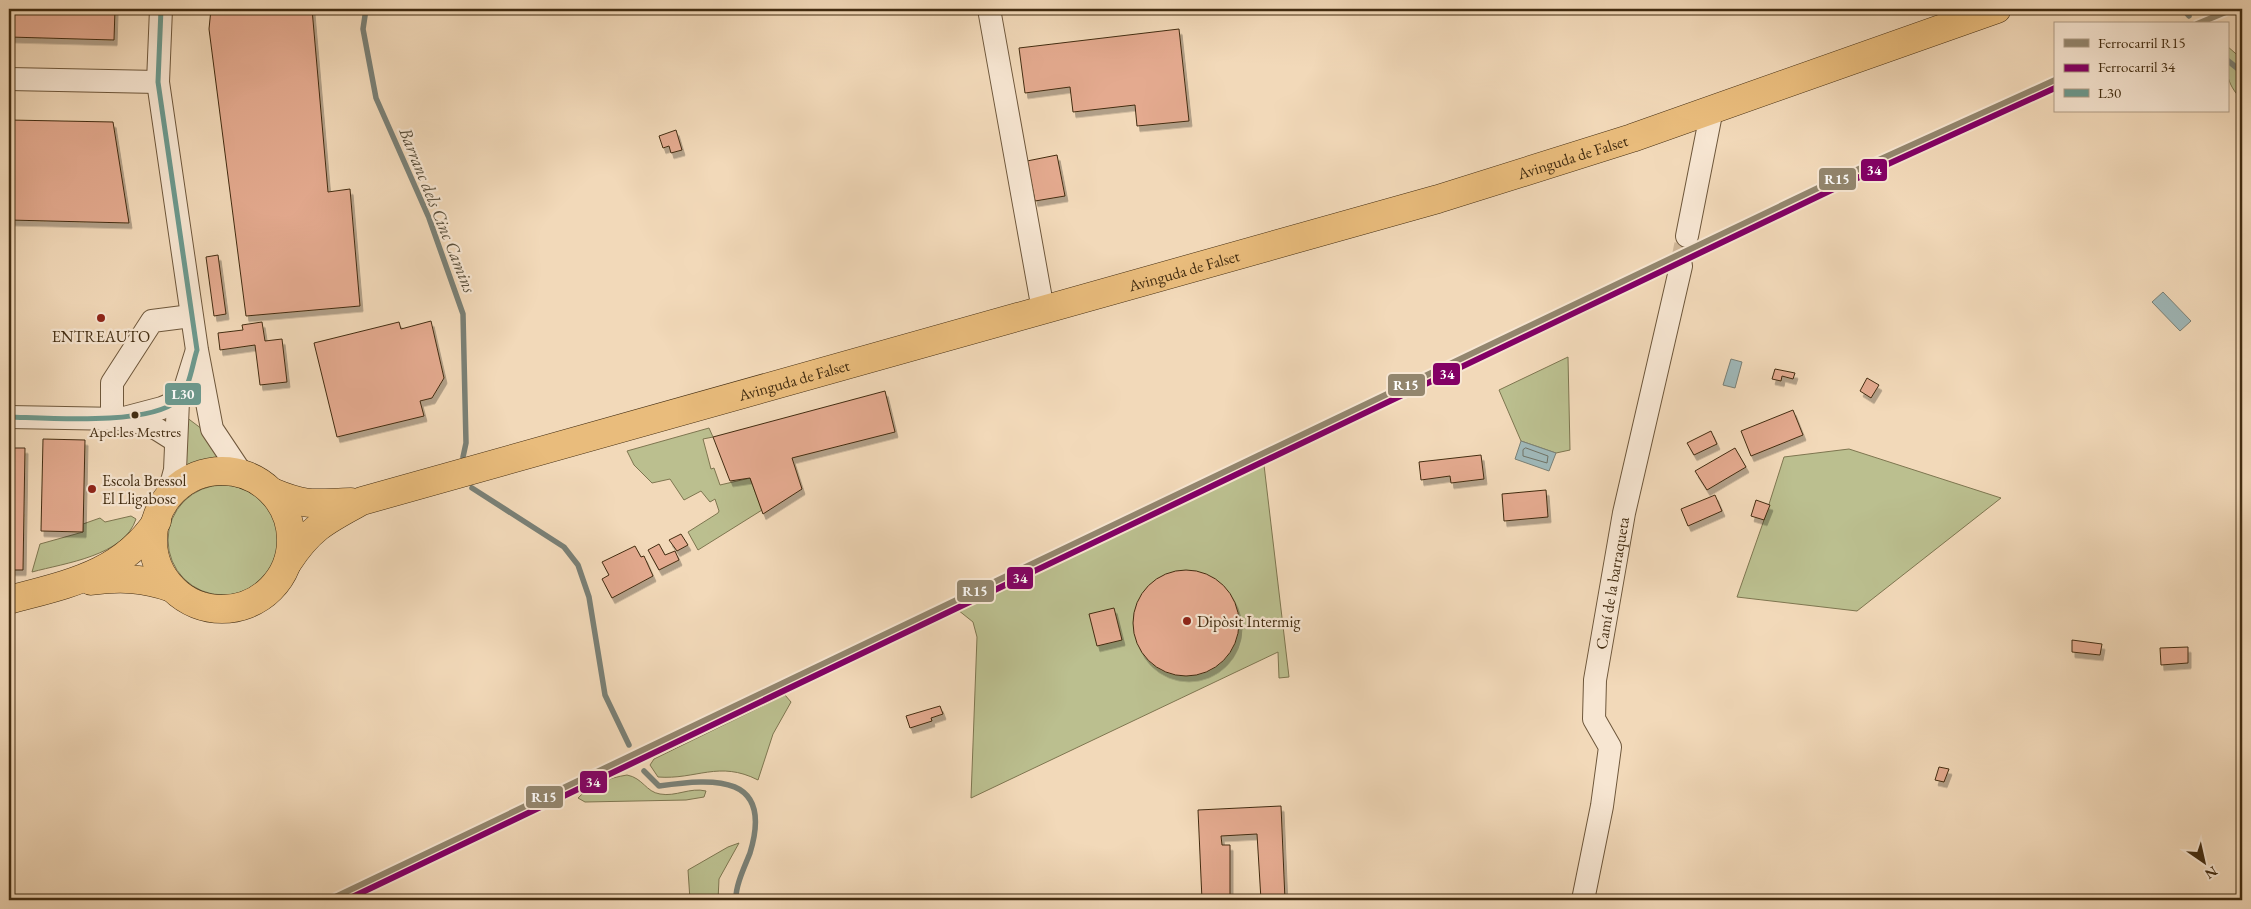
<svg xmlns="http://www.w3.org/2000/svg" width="2251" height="909" viewBox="0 0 2251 909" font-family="'EB Garamond',serif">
<defs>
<filter id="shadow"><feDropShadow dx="3" dy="5.5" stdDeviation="0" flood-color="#0004"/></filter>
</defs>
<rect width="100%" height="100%" fill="#f2d9b9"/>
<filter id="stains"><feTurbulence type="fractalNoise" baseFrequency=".004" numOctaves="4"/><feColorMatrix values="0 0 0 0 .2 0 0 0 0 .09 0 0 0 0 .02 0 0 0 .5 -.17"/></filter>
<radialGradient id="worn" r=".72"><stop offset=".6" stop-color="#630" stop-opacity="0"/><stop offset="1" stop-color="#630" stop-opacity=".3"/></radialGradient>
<g fill="#bbbf8f" stroke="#7e7650">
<path d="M2227,46l15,13v41c-18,-19 -15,-29 -15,-54z"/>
<path d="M1568,357l2,93 -14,3 -35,-12 -22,-51z"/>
<path d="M186,417l16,12 17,31 -20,2 -14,6z"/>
<path d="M709,428l4,9 -10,2 8,30 3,-1 6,17 30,-7 12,32 -64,40 -10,-18 30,-19 1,-2 -4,-12 -5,3 -9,-11 -17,9 -14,-21 -18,4 -18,-18 -7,-14z"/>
<path d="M1849,449l152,49 -144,113 -120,-14 27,-77 20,-63z"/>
<path d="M1264,465l25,212 -10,1 -1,-26 -307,146 6,-161 -4,-15 -15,-12z"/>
<circle cx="223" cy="540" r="55"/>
<path d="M131,516l5,3c-12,37 -71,44 -104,53l8,-28 43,-12v-8l17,-6 5,4z"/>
<path d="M785,695l6,7 -18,32 -15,46c-39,-20 -62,0 -100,-3l-8,-12 4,-6z"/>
<path d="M627,775c16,3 19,17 33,19 16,3 30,-7 46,-3l-2,6 -18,3 -101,2 -7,-4c13,-14 31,-20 49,-23z"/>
<path d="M739,843l-20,36 -1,21h-28l-2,-30 40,-23z"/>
</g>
<g fill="#9fb8b9" stroke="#7a8076">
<path d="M2163,292l28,29 -11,10 -28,-29z"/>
<path d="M1731,359l11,3 -7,26 -12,-3z"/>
<path d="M1521,441l35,12 -7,18 -34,-12z"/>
</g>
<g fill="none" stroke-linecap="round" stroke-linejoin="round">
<path stroke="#707265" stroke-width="1" d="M1526,448l22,8 -1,7 -24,-7v-6z"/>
<g stroke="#7a8076" stroke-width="5.5">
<path d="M366,9l-3,20 13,69 53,120 34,96 3,129 -3,14"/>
<path d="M2183,9l6,7"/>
<path d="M2227,60l15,12"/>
<path d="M472,488l92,59 14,18 11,32 16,98 24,50"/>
<path d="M644,771l15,15c56,-8 115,-12 91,67 -5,13 -15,33 -14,47"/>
</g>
</g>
<g fill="#e4aa8f" stroke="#422c11" filter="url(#shadow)">
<path d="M9,9h106l-1,31 -105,-3z"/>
<path d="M211,9h101l16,183 22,-3 10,117 -114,10 -37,-287z"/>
<path d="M1179,29l10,92 -52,5 -2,-21 -62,7 -3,-25 -45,6 -6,-45z"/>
<path d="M9,120l104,2 16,101 -120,-3z"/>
<path d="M676,130l6,20 -11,3 -2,-7 -6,2 -4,-12z"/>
<path d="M1057,155l8,41 -30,5 -8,-40z"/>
<path d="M218,255l8,59 -12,2 -8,-59z"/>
<path d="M431,321l13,57 -12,20 -12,3 4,15 -87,21 -23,-94 85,-21 2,7z"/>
<path d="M262,322l3,19 17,-2 5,43 -27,3 -5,-40 -35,5 -2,-17 25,-3 -1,-5z"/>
<path d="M1775,369l20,4 -2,6 -11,-3 -1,5 -9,-2z"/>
<path d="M1867,378l12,7 -8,13 -11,-7z"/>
<path d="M885,391l10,41 -103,26 10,31 -39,25 -13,-36 -20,3 -17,-44z"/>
<path d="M1793,410l10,25 -52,21 -10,-25z"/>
<path d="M1711,431l6,13 -23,11 -7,-12z"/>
<path d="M43,439l42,1 -2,92 -42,-1z"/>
<path d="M9,448h16l-2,122h-14z"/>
<path d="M1735,448l11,19 -39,23 -12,-19z"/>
<path d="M1481,455l3,24 -33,4 -1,-7 -29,4 -2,-18z"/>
<path d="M1546,490l2,27 -44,4 -2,-27z"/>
<path d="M1715,495l7,16 -34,15 -7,-17z"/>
<path d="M1756,500l14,5 -6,15 -13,-4z"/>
<path d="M681,534l7,11 -11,6 -8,-11z"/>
<path d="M659,544l6,11 10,-4 4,9 -20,10 -11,-20z"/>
<path d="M635,546l6,11 3,-1 9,20 -41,22 -10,-19 7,-4 -7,-13z"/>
<circle cx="1186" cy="623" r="53"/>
<path d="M1114,608l8,32 -25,6 -8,-32z"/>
<path d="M2072,640l30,4 -2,11 -28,-3z"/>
<path d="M2188,647v16l-27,2 -1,-17z"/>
<path d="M940,706l3,8 -12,4 1,3 -22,7 -4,-12z"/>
<path d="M1939,767l10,2 -5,13 -9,-2z"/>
<path d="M1281,806l4,94h-24l-4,-66 -36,2 1,9h8v55h-28l-4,-90z"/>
</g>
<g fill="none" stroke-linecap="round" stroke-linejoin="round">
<path stroke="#cfb697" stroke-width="22" stroke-dasharray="22 11" stroke-linecap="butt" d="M1681,266l6,-30"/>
<g stroke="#6e573b" stroke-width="24">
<g id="minor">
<path d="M161,9l-3,73 39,268 15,79 30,45"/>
<path d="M989,9l54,301"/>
<path d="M9,79l149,3"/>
<path d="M1687,236l25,-127"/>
<path d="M9,417l112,2 21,4 15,6 19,12"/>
<path d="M112,418v-35l40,-62 39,-5"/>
<path d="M124,418l38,-10 16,-7"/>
<path d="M168,496l7,-26 3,-69 8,-16 10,-32"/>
<path id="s1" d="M1583,900l19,-94 8,-59 -16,-28 1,-39 29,-167 57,-247"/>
</g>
</g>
<g stroke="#422c11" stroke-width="29">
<g id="major">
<circle cx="222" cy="540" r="69"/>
<path d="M272,492c36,15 42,11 79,10"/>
<path id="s2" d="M288,562c23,-35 39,-42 74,-61l1076,-302 194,-61 365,-129"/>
<path d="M91,581c29,-4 53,-3 81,7"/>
<path d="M9,600c58,-16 112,-25 148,-79"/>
</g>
</g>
<use href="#minor" stroke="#f7e6d2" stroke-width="22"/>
<use href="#major" stroke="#e9bc7c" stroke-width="28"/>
<g stroke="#f7e6d2" stroke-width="9">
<path id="bus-1" d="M9,417c38,1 141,9 169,-17 12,-12 14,-35 19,-50l-39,-268 3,-73"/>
</g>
<use href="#bus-1" stroke="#6c998e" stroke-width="5"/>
<g stroke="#f7e6d2" stroke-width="10">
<g id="rail-1">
<path d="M2197,24l36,-15"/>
<path d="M329,900l1510,-722 216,-98"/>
</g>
</g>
<g stroke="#f7e6d2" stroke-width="10">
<path id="rail-2" d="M346,900l1496,-715 213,-97"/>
</g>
<use href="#rail-1" stroke="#93866e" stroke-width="6"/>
<use href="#rail-2" stroke="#830065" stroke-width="6"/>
</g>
<g fill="#8f2418" stroke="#f7e6d2" stroke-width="2">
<circle cx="101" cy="318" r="5"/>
<circle cx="92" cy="489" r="5"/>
<circle cx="1187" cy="621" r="5"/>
</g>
<circle fill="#422c11" stroke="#f7e6d2" stroke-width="2" cx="135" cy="415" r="4.5"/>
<g text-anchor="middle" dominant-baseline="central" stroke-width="4.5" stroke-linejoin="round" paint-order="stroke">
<g font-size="15" fill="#422c11" stroke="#f7e6d2">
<text x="135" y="431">Apel·les Mestres</text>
</g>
<g font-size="16" fill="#422c11" stroke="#f7e6d2">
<text stroke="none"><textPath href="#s2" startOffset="1356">Avinguda de Falset</textPath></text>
<text stroke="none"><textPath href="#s2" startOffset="951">Avinguda de Falset</textPath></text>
<text stroke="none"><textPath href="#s2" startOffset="546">Avinguda de Falset</textPath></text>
<text stroke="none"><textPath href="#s1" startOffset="325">Camí de la barraqueta</textPath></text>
</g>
<g font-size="16" fill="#422c11" stroke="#f7e6d2" text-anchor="start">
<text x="101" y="336" text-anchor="middle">ENTREAUTO</text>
<text x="102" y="480">Escola Bressol<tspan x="102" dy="18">El Lligabosc</tspan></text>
<text x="1197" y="621">Dipòsit Intermig</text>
</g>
<g font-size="18" font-style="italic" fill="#594f3b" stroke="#f7e6d2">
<text transform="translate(438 210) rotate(68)">Barranc dels Cinc Camins</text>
</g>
</g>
<g stroke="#f7e6d2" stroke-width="2">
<rect x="1860" y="158" width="28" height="24" rx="5" fill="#830065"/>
<rect x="1818" y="167" width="39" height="24" rx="5" fill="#93866e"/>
<rect x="1432" y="362" width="29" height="24" rx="5" fill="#830065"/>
<rect x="1387" y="373" width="39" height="24" rx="5" fill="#93866e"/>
<rect x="164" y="382" width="38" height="24" rx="5" fill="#6c998e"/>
<rect x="1006" y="566" width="28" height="24" rx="5" fill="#830065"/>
<rect x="956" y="579" width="39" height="24" rx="5" fill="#93866e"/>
<rect x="579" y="770" width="29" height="24" rx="5" fill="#830065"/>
<rect x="525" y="785" width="39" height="24" rx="5" fill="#93866e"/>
</g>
<g font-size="14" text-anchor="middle" font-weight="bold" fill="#fff">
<text x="1874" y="175">34</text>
<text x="1837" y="184">R15</text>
<text x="1447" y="379">34</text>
<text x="1406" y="390">R15</text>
<text x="183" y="399">L30</text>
<text x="1020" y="583">34</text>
<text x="975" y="596">R15</text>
<text x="593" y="787">34</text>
<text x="544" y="802">R15</text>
</g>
<rect width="2251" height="909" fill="none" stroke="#f2d9b9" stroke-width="30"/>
<rect x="10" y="10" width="2231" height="889" fill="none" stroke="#422c11" stroke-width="2.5"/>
<rect x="15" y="15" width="2221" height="879" fill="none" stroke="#422c11"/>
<rect x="2054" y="22" width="175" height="90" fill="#f7e6d2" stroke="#af9c85"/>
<rect x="2064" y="39" width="25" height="8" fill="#93866e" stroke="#af9c85"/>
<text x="2098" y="48" font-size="15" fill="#422c11">Ferrocarril R15</text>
<rect x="2064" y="64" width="25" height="8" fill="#830065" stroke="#af9c85"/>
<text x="2098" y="72" font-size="15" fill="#422c11">Ferrocarril 34</text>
<rect x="2064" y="89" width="25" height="8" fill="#6c998e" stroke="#af9c85"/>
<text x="2098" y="98" font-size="15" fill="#422c11">L30</text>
<g transform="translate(2204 862) rotate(146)" stroke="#f7e6d2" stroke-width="4" paint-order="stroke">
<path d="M0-4L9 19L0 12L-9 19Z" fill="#422c11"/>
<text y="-8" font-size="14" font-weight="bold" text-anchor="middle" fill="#422c11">N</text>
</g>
<rect width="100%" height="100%" filter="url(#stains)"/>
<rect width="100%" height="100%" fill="url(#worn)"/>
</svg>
